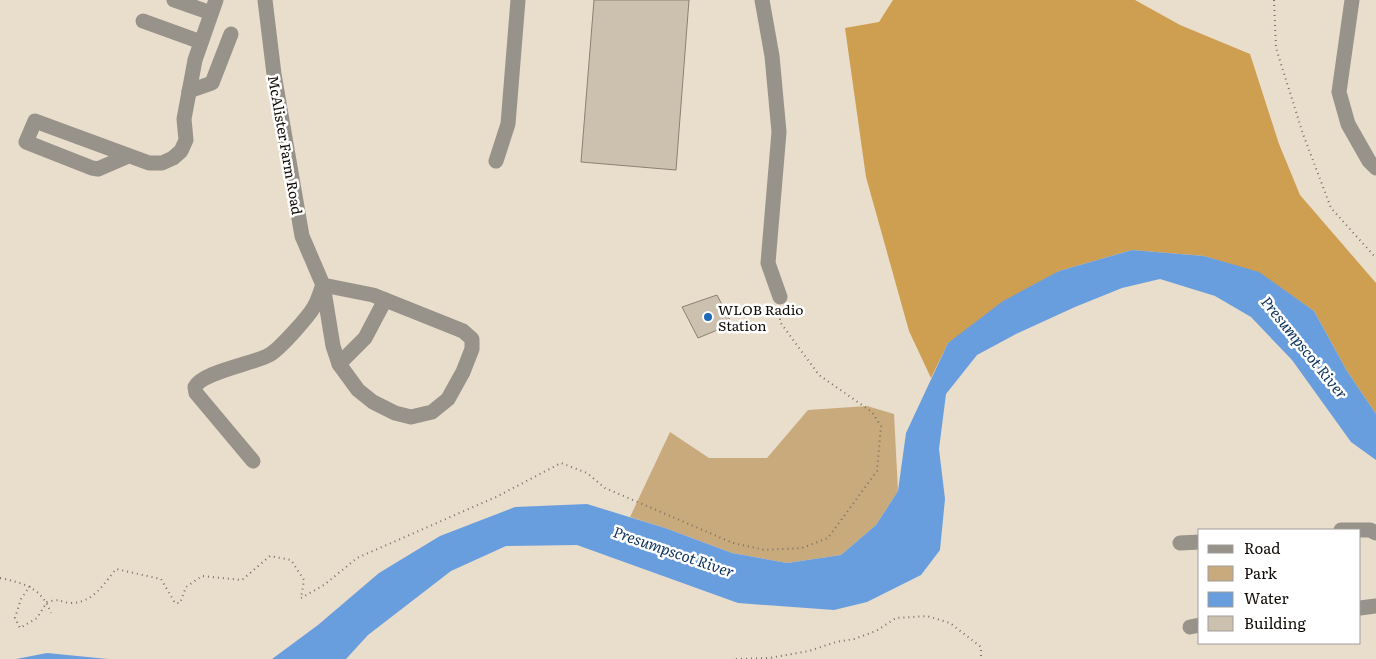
<svg xmlns="http://www.w3.org/2000/svg" width="1376" height="659" viewBox="0 0 1376 659" font-family="Literata,serif">
<rect width="100%" height="100%" fill="#e9ddcb"/>
<path fill="#c9aa7d" d="M867,406l27,8 4,77 -22,34 -35,30 -54,8 -55,-10 -67,-25 -35,-11 40,-85 39,26h58l41,-48z"/>
<path fill="#ce9e51" d="M893,0h242l45,25 70,29 29,90 21,51 76,88v131l-29,-43 -33,-60 -55,-38 -55,-17 -72,-6 -73,21 -111,72 -17,35 -22,-47 -43,-154 -21,-149 34,-6z"/>
<g fill="#699ede">
<path d="M1132,250l72,6 55,16 55,39 33,60 29,43v46l-25,-18 -59,-82 -41,-43 -36,-21 -55,-17 -38,9 -47,19 -59,27 -39,21 -31,39 -7,55 6,50 -5,51 -19,25 -54,27 -33,8 -96,-7 -161,-58 -71,1 -55,25 -83,64 -22,24h-74l46,-34 61,-52 61,-37 75,-29 72,-3 78,24 67,25 55,10 54,-8 35,-30 22,-34 8,-58 42,-90 55,-42 56,-30z"/>
<path d="M47,653l61,6h-92z"/>
</g>
<g fill="#ccc0af" stroke="#8c8070">
<path d="M594,0h95l-13,170 -95,-8z"/>
<path d="M717,295l15,29 -34,14 -16,-31z"/>
</g>
<g fill="none" stroke-linecap="round" stroke-linejoin="round">
<g stroke="#7a7266" stroke-width="2" stroke-dasharray="1 4" stroke-linecap="butt">
<path d="M1274,0l2,48 27,86 28,74 45,50"/>
<path d="M0,578c24,5 42,10 51,35"/>
<path d="M30,586l-9,13 -6,19 5,10 17,-10 10,-16c14,-4 12,0 23,1 23,0 33,-18 46,-34l45,10 14,24h5l6,-16 16,-11 40,4 28,-24 21,4 13,20 -3,18"/>
<path d="M301,598l23,-13 33,-27 139,-61 65,-34 26,10 18,15 128,55 32,7 37,-2 26,-10 49,-67 4,-45 -9,-14 -53,-37 -39,-53v-12"/>
<path d="M736,659l33,-1 40,-7 27,-9 18,-3 22,-8 20,-13 31,-2 23,7 31,24v12"/>
</g>
<g stroke="#97928a" stroke-width="15">
<path d="M174,0l37,13"/>
<path d="M265,0l9,74 28,162 21,49 10,61 6,18 19,26 15,12 22,11 16,4 21,-5 16,-13 15,-27 9,-23v-10l-9,-8 -90,-36 -50,-10"/>
<path d="M762,0l10,56 7,76 -11,131 12,34"/>
<path d="M1352,0l-13,92 9,32 21,37 7,7"/>
<path d="M143,21l58,21"/>
<path d="M189,91l23,-8 19,-49"/>
<path d="M128,156l-30,13 -6,-1 -66,-26 9,-21 114,42h13l11,-5 8,-7 5,-11 -2,-21 11,-59 21,-60"/>
<path d="M496,161l12,-37 10,-124"/>
<path d="M339,364l26,-26 20,-38"/>
<path d="M253,461l-57,-68 -1,-6c7,-15 58,-23 74,-32 10,-5 39,-38 45,-48 4,-6 6,-15 9,-22"/>
<path d="M1341,530h29l6,3"/>
<path d="M1180,543l20,-1"/>
<path d="M1360,608l16,-2"/>
<path d="M1190,627l10,-2"/>
</g>
</g>
<circle fill="#1d68b8" stroke="#fff" stroke-width="2" cx="708" cy="317" r="5"/>
<g text-anchor="middle" dominant-baseline="central" stroke-width="5" stroke-linejoin="round" paint-order="stroke">
<g font-size="14" fill="#100b06" stroke="#fff">
<text transform="translate(286 145) rotate(80)">McAlister Farm Road</text>
</g>
<g font-size="14" fill="#100b06" stroke="#fff" text-anchor="start">
<text x="718" y="309">WLOB Radio<tspan x="718" dy="16">Station</tspan></text>
</g>
<g font-size="15" font-style="italic" fill="#0b315a" stroke="#fff">
<text transform="translate(1305 347) rotate(51)">Presumpscot River</text>
<text transform="translate(674 551) rotate(19)">Presumpscot River</text>
</g>
</g>
<rect x="1198" y="529" width="162" height="115" fill="#ffffff" stroke="#9f9d9b"/>
<rect x="1208" y="545" width="25" height="8" fill="#97928a" stroke="#9f9d9b"/>
<text x="1244" y="554" font-size="15" fill="#100b06">Road</text>
<rect x="1208" y="566" width="25" height="15" fill="#c9aa7d" stroke="#9f9d9b"/>
<text x="1244" y="579" font-size="15" fill="#100b06">Park</text>
<rect x="1208" y="592" width="25" height="15" fill="#699ede" stroke="#9f9d9b"/>
<text x="1244" y="604" font-size="15" fill="#100b06">Water</text>
<rect x="1208" y="616" width="25" height="15" fill="#ccc0af" stroke="#9f9d9b"/>
<text x="1244" y="629" font-size="15" fill="#100b06">Building</text>
</svg>
